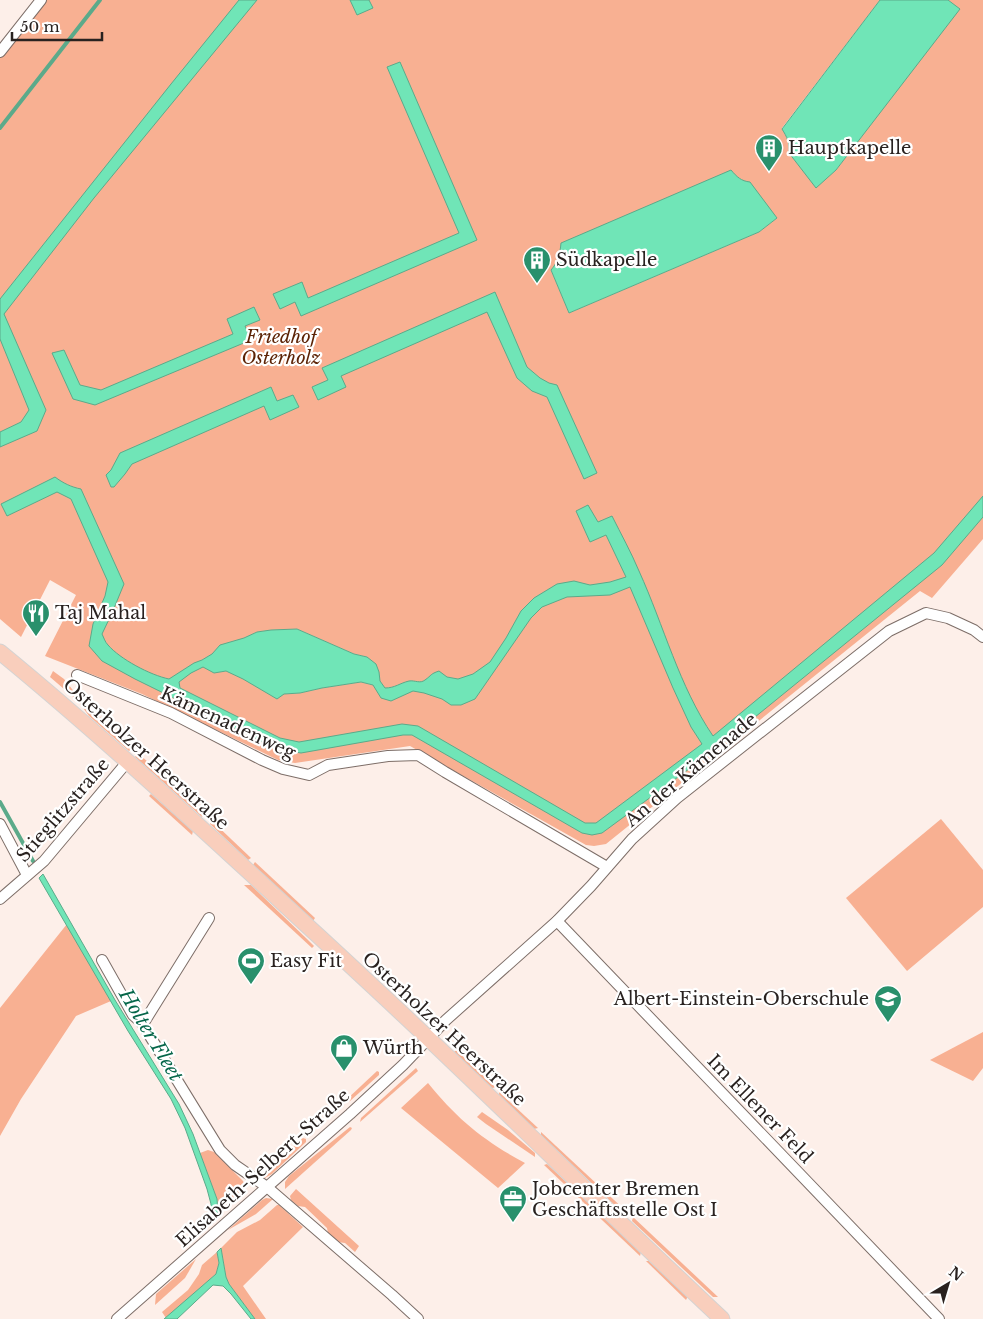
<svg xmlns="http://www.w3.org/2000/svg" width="983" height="1319" viewBox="0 0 983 1319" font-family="'Libre Baskerville',serif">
<rect width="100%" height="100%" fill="#fdefe9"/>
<g fill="#f8b092" fill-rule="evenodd">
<path d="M36,0h844l-98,128c5,9 8,15 7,25l27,34 20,-17 123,-161 -11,-9h35v539l-51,59 -12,-7 -314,253 -12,2 -8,-1 -176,-99 -115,17 -17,-3 -136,-66 -97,-38 31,-61 -26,-15 -29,57 -21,-18v-572zM737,177l7,4 33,37 -18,14 -190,81 -18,-43 6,-7 3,-10zM297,629l57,25 13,3 6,28 -12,-3 -39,6 -22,5 -16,1 -58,-23 -12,2 -12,-13 55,-28z"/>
<path d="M53,671l11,8 12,15 56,54 -3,3 -40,-35 -11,-15 -28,-24z"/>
<path d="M138,753l67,61 -3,3 -67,-60z"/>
<path d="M151,794l42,37 -1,4 -43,-39z"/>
<path d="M210,819l41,39 -3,2 -38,-36z"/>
<path d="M941,819l42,51v37l-76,64 -61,-73z"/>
<path d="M255,862l60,56 -2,3 -60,-56z"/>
<path d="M244,885h7l56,54 7,7 -2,2z"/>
<path d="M67,924l44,77 -35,15 -55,83 -21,37v-128z"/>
<path d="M983,1032v36l-10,13 -43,-21z"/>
<path d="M456,1050l39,37 -4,2 -38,-36z"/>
<path d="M416,1068l2,3 -58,51 1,-4z"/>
<path d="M377,1071l2,1v3l-29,26 -2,1 -3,-1z"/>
<path d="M428,1083c29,36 56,58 97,80l-27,25 -97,-80z"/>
<path d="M499,1092l39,36 -4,1 -35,-33z"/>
<path d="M482,1112l26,18 27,23v4l-49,-33 -9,-7z"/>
<path d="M350,1127l2,1 -1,2 -66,59v-7l4,-6z"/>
<path d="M541,1132l87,81 -4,1 -83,-79z"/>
<path d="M303,1138l3,1v3l-34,32 -7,4 -3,-2 1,-3z"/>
<path d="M208,1150l6,2 29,29 3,6 -28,27 -1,-15 -17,-46z"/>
<path d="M547,1164l94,88 -1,4 -96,-91z"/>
<path d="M296,1189l63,57 -4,6 -10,-9 -7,-1 -10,-9 -1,-5 -22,-21 -7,-1 -7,-6 -1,-4z"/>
<path d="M266,1198l7,1 -17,15 -28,16 34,-30z"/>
<path d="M277,1205h2l24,22 -60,59 23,33h-11l-26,-35 -3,-7 -5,-29 16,-16 23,-12z"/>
<path d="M633,1217l85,80h-5l-81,-76z"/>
<path d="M217,1252l2,11 -3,11 -50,44 -4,-6 26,-22 11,-16 3,-9z"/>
<path d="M196,1259l-11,19 -30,27 1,-11z"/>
<path d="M646,1261h3l39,35 -2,4z"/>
</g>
<g fill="#70e5b7" stroke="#5baa8a" fill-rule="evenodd">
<path d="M239,0h18l-163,198 -90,116 42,96 -9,21 -37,16v-15l21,-10 8,-12 -29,-71v-40l171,-215z"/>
<path d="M350,0h19l4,8 -16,7z"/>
<path d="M880,0h68l12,9 -124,161 -20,18 -27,-35c1,-10 -2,-16 -7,-24z"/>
<path d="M400,62l77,178 -176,76 -6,-14 -15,7 -7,-15 29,-12 6,16 151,-65 -72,-166z"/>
<path d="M731,170c6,7 10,11 19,12l27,36 -18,14 -190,81 -18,-43c7,-8 9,-16 10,-27z"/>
<path d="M495,292l32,75 13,11 9,5 8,2 40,88 -13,6 -37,-82 -15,-6 -15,-13 -30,-66 -146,64 5,11 -28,13 -6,-13 16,-7 -6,-12z"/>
<path d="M254,307l6,13 -15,6 6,14 -156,65 -22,-6 -21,-46 12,-3 16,35 21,5 132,-56 -6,-15z"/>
<path d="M271,387l6,14 16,-6 6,12 -29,13 -6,-14 -132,58 -7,10 -11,13h-3l-5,-12 5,-5 9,-17z"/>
<path d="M55,477c8,6 16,10 26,12l43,95 -12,29 -10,21c2,4 3,8 6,11 12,14 42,30 61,34l25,-16 8,-3 10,-6 8,-9 24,-7 13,-6 14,-2 26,-1 57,25 13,3 9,7 3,8 1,9 5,7c10,0 15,-5 24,-7 6,-1 11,3 16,-1 7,-5 5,-6 14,-9l8,6 11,2 15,-5 17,-12 16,-24 15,-27 13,-13 23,-14 17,-3 16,4 20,-3 16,-5 -20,-42 -16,7 -14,-31 12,-6 10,17 14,-6c9,18 19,36 27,55 25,55 40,115 74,165l221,-183 49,-57v21l-41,48 -230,187 -110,81 -10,2 -10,-2 -170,-98h-9l-102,18 -24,-4 -142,-70 -33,-18 -13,-15 4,-22 12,-28 3,-14 -37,-83 -14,-7 -50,24 -6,-12zM630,587l43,101 18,39 11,17 -106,79h-11l-167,-97 -16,-2 -103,18 -19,-4 -100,-50 -1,-6 12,-9 12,-6 11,6 12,-2 17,8 34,20 7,-5 16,-1 22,-5 39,-6 12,3 8,13 10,3 22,-10 11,2 18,6 9,6h10l14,-6 56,-81 11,-11 25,-10 43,-2z"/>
<path d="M43,874l72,126 64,104 14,30 24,65 1,15 -8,6 1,-16 -4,-15 -22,-61 -14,-29 -43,-68 -89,-153z"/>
<path d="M221,1248l5,29 3,7 26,35h-4l-20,-25 -8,-8 -10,-1 -36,34h-13l52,-45 3,-11 -2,-11z"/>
</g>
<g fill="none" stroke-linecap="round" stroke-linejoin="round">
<g stroke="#5baa8a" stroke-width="4">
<path d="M0,128l100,-128"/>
<path d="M0,802l33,59"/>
</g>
<g stroke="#7d6e68" stroke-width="12">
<g id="street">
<path d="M0,52l41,-52"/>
<path d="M77,675l94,38 91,47 21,9 26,6 19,-10 60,-9 30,-1 27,17 162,95"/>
<path d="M0,824l27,51"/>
<path d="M0,899l44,-38 84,-100"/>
<path d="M557,921l382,398"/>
<path d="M102,960l31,55 10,9 5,9 72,117 15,15 32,22 125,108 26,24"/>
<path d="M143,1024l66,-106"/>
<path d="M117,1319l233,-205 53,-49 43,-45 111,-99 34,-35 41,-47 45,-41 212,-167 37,-18 22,5 26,12 9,7"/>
</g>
</g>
<g stroke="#d4d3d2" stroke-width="17">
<path id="primary" d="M0,652c89,73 174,151 259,229 57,53 114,105 170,158 98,93 195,188 293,280"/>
</g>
<use href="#street" stroke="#fff" stroke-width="10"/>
<use href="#primary" stroke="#f9cebc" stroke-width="15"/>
</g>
<defs>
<g id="building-pin" transform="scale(1.4375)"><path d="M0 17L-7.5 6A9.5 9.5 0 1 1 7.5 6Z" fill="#29906c" stroke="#fff"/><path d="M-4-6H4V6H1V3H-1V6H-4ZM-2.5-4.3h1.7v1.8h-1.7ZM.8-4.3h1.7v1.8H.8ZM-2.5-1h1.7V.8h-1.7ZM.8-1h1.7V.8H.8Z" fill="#fff"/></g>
<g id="restaurant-pin" transform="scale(1.4375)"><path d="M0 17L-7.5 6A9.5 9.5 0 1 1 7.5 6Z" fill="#29906c" stroke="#fff"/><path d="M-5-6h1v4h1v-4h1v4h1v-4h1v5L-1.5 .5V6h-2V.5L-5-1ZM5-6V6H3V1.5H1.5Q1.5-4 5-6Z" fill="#fff"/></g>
<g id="stadium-pin" transform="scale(1.4375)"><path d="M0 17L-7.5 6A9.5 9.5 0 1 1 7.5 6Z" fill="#29906c" stroke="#fff"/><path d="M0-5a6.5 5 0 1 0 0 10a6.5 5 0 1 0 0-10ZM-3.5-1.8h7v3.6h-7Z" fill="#fff"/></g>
<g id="school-pin" transform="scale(1.4375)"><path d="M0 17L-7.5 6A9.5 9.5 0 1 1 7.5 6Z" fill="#29906c" stroke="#fff"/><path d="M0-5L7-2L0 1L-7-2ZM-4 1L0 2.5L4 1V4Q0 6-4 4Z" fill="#fff"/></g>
<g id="shop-pin" transform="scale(1.4375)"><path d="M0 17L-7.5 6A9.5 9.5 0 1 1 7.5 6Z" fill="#29906c" stroke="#fff"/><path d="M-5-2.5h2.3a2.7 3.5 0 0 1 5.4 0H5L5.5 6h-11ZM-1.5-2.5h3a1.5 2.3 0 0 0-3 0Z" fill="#fff"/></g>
<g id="office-pin" transform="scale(1.4375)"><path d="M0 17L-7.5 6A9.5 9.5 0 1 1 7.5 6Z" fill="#29906c" stroke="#fff"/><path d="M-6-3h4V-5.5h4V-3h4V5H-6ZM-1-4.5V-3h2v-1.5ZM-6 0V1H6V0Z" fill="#fff"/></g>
</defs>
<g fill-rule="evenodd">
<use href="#building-pin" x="769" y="148"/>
<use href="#building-pin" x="537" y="260"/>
<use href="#restaurant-pin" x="36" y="613"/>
<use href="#stadium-pin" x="251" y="961"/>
<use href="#school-pin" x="888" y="999"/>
<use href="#shop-pin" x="344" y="1048"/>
<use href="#office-pin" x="513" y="1199"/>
</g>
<g text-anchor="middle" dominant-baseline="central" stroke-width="4.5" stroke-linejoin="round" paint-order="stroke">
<g font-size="18" fill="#292220" stroke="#fff" text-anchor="start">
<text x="788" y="148">Hauptkapelle</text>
<text x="556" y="260">Südkapelle</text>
<text x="55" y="613">Taj Mahal</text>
<text x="270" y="961">Easy Fit</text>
<text x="869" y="999" text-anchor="end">Albert-Einstein-Oberschule</text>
<text x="363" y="1048">Würth</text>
<text x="532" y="1189">Jobcenter Bremen<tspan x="532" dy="21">Geschäftsstelle Ost I</tspan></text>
</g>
<g font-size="18" font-style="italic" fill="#5d2305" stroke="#fff">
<text x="281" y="337">Friedhof<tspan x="281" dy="21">Osterholz</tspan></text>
</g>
<g font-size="18" fill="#292220" stroke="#fff">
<text transform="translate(228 723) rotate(25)">Kämenadenweg</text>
<text transform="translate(146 754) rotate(42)">Osterholzer Heerstraße</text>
<text transform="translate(691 770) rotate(-40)">An der Kämenade</text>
<text transform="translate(63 810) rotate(-49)">Stieglitzstraße</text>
<text transform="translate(444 1029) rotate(43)">Osterholzer Heerstraße</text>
<text transform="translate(760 1109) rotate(46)">Im Ellener Feld</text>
<text transform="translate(263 1168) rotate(-42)">Elisabeth-Selbert-Straße</text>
</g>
<g font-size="19" font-style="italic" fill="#056649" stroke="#fff">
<text transform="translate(151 1035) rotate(59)">Holter Fleet</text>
</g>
</g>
<g transform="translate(948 1284) rotate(38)" stroke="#ffffff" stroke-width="4" paint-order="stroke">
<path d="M0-4L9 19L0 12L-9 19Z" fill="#292220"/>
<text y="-8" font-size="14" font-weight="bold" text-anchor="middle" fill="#292220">N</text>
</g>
<path d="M12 32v8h90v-8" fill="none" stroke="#292220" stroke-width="2.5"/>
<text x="20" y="32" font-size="15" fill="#292220" stroke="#ffffff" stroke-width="4" paint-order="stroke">50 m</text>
</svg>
